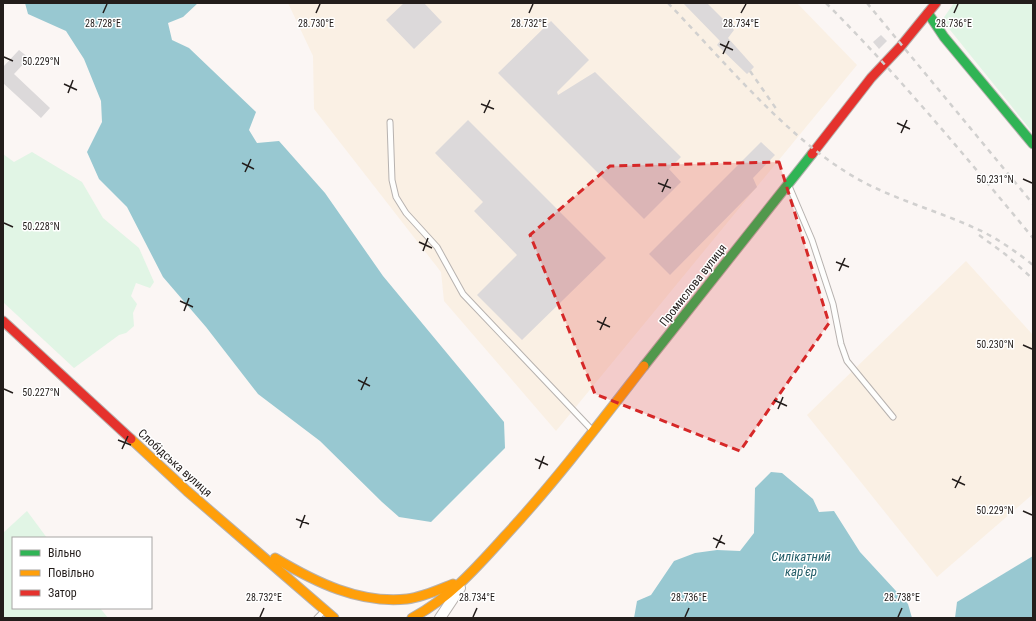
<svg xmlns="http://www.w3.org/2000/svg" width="1036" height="621" viewBox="0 0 1036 621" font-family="'Roboto Condensed',sans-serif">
<rect width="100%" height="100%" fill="#fbf6f4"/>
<g fill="#faf0e4">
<path d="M288,3h509l60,62 -301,366 -112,-130 -3,-29 -127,-163 -1,-53z"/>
<path d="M966,261l67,74v159l-96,83 -130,-162z"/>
</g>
<g fill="#e1f5e5">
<path d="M954,3h79v130l-91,-113z"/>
<path d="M32,152l50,30 21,36 36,30 15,34 -4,6 -14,-5 -5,13 6,8 -4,9 1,13 -8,7 -7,2 -45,33 -71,-66v-148l11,8z"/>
<path d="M27,511l20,27h-34v70h87l8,10h-105v-85z"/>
</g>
<g fill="#98c8d1">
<path d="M25,3h173l-15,14 -15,6 4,17 17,8 67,64 -7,18 8,13 22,-2 46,52 58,83 121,146 1,26 -74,74 -32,-5 -17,-15 -62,-61 -62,-47 -52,-67 -43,-50 -36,-70 -28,-28 -12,-27 15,-30 -1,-21 -17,-42 -18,-28 -38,-17z"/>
<path d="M771,472l11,1 31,26 6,13 15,-1 26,41 48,52 4,14h-278l3,-17 14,-6 23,-34 21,-8 22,-3 23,1 14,-18 1,-45z"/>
<path d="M1033,556v62h-78l2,-16z"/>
</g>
<g fill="#dcd9da">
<path d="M404,3h20l18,19 -28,27 -28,-29z"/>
<path d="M683,3h24l27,27 -6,8 26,29 -7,7 -30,-29 3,-4z"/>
<path d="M551,21l38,39 -32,32 1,3 37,-23 86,85 -12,12 12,13 -37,37 -146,-146z"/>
<path d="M881,35l6,6 -8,8 -6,-7z"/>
<path d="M19,50l10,8 -15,16 36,34 -9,10 -38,-35v-16z"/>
<path d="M468,120l138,138 -84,82 -45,-45 40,-40 -43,-44 9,-9 -48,-49z"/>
<path d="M761,142l14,13 -22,23 4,9 -87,88 -21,-21z"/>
</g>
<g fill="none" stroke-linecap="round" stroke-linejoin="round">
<g stroke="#b7b2af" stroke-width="7">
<g id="lane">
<path d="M390,122l2,58 4,17 10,16 31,34 26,47 130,137"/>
<path d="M789,186l23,54 21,64 8,40 6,17 46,56"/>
<path d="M317,618l7,-7"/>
</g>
</g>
<g stroke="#b7b2af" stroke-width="12">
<path id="street" d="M440,618l20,-30"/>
</g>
<g stroke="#b7b2af" stroke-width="11">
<g id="fast">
<path d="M928,13l16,24 89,107"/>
<path d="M644,366l168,-212"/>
</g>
</g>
<g stroke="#b7b2af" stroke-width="11">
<g id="slow">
<path d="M131,439l56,52 147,127"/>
<path d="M275,558c40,24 84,46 132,41 16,-2 31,-9 46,-15"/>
<path d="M412,618c38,-20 65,-51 93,-82 50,-54 94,-112 139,-170"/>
</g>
</g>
<g stroke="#b7b2af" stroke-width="11">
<g id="jam">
<path d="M812,154l59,-76 30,-32 35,-43"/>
<path d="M3,321l128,118"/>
</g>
</g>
<use href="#lane" stroke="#fefefd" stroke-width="5"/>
<use href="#street" stroke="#fefefd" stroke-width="10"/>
<use href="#fast" stroke="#30b455" stroke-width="9"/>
<use href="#slow" stroke="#ff9f0a" stroke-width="9"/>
<use href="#jam" stroke="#e5322d" stroke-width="9"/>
<g stroke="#d1d0cf" stroke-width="2.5" stroke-dasharray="5 5" stroke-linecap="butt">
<path d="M668,3c53,55 114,129 178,169 41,26 88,37 131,57 20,9 38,22 56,36"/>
<path d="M826,3c74,74 140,154 207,235"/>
<path d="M867,3l166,201"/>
<path d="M750,71l27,39"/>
<path d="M979,235l26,19 28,25"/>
</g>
</g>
<path fill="#d62828" fill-opacity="0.2" stroke="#d62828" stroke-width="3" stroke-dasharray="8 5" stroke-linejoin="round" d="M779,162l50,161 -89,128 -145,-57 -65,-159 80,-69z"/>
<path fill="none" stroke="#231d1b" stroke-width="1.5" d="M103,13l4,-9M316,13l4,-9M529,13l4,-9M741,13l5,-9M954,13l4,-9M720,44l13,6M723,54l6,-13M4,57l9,4M64,84l13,6M68,93l5,-13M481,104l13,5M484,113l6,-13M897,123l13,6M901,133l6,-13M242,163l12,6M245,172l6,-13M1023,179l9,4M658,183l13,5M662,192l6,-13M4,223l9,4M419,242l13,6M423,251l5,-13M836,262l13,5M839,271l6,-13M180,301l13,6M184,311l5,-13M597,321l13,6M600,330l6,-13M1023,345l9,4M358,380l12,6M4,389l9,4M361,390l6,-13M774,400l13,6M778,409l5,-12M118,440l13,5M122,449l6,-13M535,459l13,6M539,469l5,-13M952,479l13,6M955,488l6,-12M1023,511l9,4M296,519l13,5M300,528l5,-13M713,538l12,6M716,548l6,-13M260,617l4,-9M473,617l4,-9M685,617l4,-9M898,617l4,-9"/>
<g text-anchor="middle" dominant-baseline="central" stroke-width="3" stroke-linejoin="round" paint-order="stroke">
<g font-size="12" fill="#231d1b" stroke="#fff">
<text transform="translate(693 285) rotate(-52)">Промислова вулиця</text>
<text transform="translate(175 463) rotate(42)">Слобідська вулиця</text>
</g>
<g font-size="13" font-style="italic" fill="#235d68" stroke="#fff">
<text x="801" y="556">Силікатний<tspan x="801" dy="15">кар'єр</tspan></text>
</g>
</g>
<g font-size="10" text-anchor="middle" fill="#231d1b" stroke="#fff" stroke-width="3" stroke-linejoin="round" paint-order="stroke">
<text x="103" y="27">28.728°E</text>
<text x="529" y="27">28.732°E</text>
<text x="954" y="27">28.736°E</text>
<text x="316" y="27">28.730°E</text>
<text x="741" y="27">28.734°E</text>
<text x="41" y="65">50.229°N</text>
<text x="995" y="183">50.231°N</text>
<text x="41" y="230">50.228°N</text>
<text x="995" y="348">50.230°N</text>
<text x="41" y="396">50.227°N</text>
<text x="995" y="514">50.229°N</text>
<text x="264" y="601">28.732°E</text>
<text x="477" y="601">28.734°E</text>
<text x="689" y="601">28.736°E</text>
<text x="902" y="601">28.738°E</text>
</g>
<rect width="1036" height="621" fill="none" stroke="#231d1b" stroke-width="8"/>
<rect x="12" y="537" width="140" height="72" fill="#ffffff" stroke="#a7a5a4"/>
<rect x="20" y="550" width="20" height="6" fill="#30b455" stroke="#a7a5a4"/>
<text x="48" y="557" font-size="12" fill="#231d1b">Вільно</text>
<rect x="20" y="570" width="20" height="6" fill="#ff9f0a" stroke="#a7a5a4"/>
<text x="48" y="577" font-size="12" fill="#231d1b">Повільно</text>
<rect x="20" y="590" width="20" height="6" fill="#e5322d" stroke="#a7a5a4"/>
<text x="48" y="597" font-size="12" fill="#231d1b">Затор</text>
</svg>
